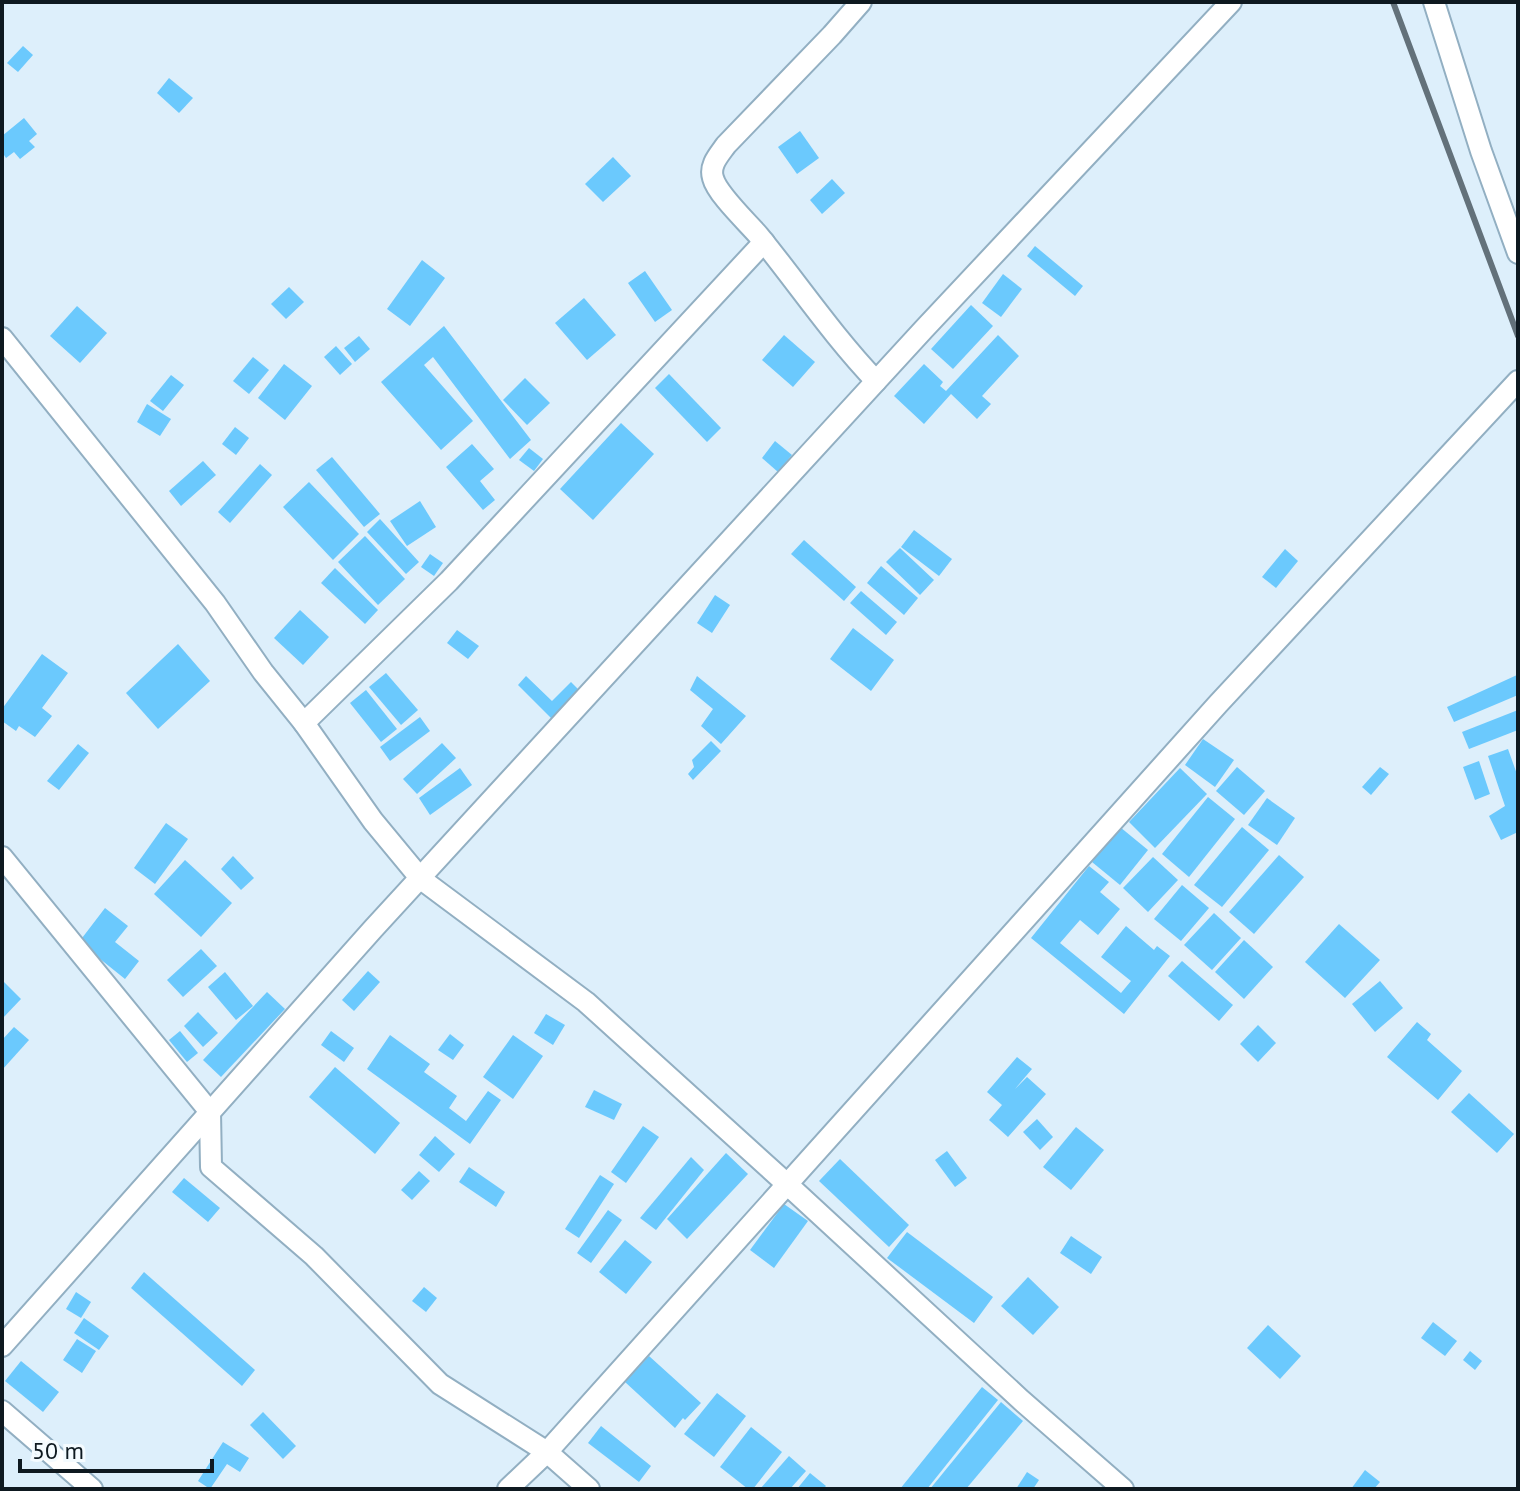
<svg xmlns="http://www.w3.org/2000/svg" width="1520" height="1491" viewBox="0 0 1520 1491" font-family="'PT Sans',sans-serif">
<rect width="100%" height="100%" fill="#ddeffb"/>
<g fill="#6bc9fd">
<path d="M23,46l10,9 -15,17 -11,-9z"/>
<path d="M169,78l24,20 -14,15 -22,-20z"/>
<path d="M24,118l13,16 -8,7 6,6 -15,12 -6,-7 -8,6 -4,-6v-16z"/>
<path d="M800,131l19,27 -22,16 -19,-27z"/>
<path d="M613,157l18,19 -28,26 -18,-18z"/>
<path d="M832,179l13,14 -23,21 -12,-14z"/>
<path d="M1035,246l48,40 -8,10 -48,-40z"/>
<path d="M422,260l23,18 -35,48 -23,-17z"/>
<path d="M645,271l27,39 -17,12 -27,-39z"/>
<path d="M1003,274l19,15 -21,28 -19,-14z"/>
<path d="M289,287l15,15 -18,17 -15,-15z"/>
<path d="M584,298l32,37 -29,25 -32,-37z"/>
<path d="M971,305l22,21 -40,43 -22,-20z"/>
<path d="M77,306l30,27 -27,30 -30,-27z"/>
<path d="M444,326l87,114 -21,19 -77,-102 -9,8 49,56 -32,29 -60,-68z"/>
<path d="M784,335l31,27 -22,25 -31,-27z"/>
<path d="M998,335l21,21 -37,40 9,8 -14,15 -26,-25 -27,30 -30,-28 30,-32 19,18 -3,4 6,5z"/>
<path d="M359,336l11,13 -15,13 -11,-14z"/>
<path d="M336,346l16,18 -12,11 -16,-18z"/>
<path d="M253,357l16,13 -20,24 -16,-13z"/>
<path d="M284,364l28,22 -27,34 -27,-22z"/>
<path d="M669,374l52,54 -14,14 -52,-54z"/>
<path d="M171,375l13,10 -21,26 -13,-10z"/>
<path d="M525,378l25,25 -23,22 -24,-25z"/>
<path d="M147,404l24,15 -11,17 -23,-14z"/>
<path d="M621,423l33,31 -61,66 -33,-31z"/>
<path d="M235,427l14,11 -13,17 -14,-11z"/>
<path d="M775,441l17,14 -14,17 -16,-14z"/>
<path d="M472,444l22,25 -14,12 15,19 -12,10 -37,-43z"/>
<path d="M529,448l14,11 -9,12 -15,-11z"/>
<path d="M332,457l48,57 -16,13 -48,-57z"/>
<path d="M203,461l13,14 -35,31 -12,-15z"/>
<path d="M260,464l12,11 -42,48 -12,-11z"/>
<path d="M309,482l50,52 -26,26 -50,-53z"/>
<path d="M420,501l16,26 -29,19 -17,-25z"/>
<path d="M380,519l39,43 -13,12 -39,-42z"/>
<path d="M914,530l38,29 -13,17 -38,-29z"/>
<path d="M365,536l40,43 -27,26 -40,-43z"/>
<path d="M804,540l52,47 -12,14 -53,-47z"/>
<path d="M900,548l34,32 -14,15 -34,-33z"/>
<path d="M1285,549l13,12 -22,27 -14,-11z"/>
<path d="M430,554l13,9 -9,13 -13,-9z"/>
<path d="M881,566l37,32 -14,17 -37,-32z"/>
<path d="M335,568l43,42 -13,14 -44,-41z"/>
<path d="M861,591l36,31 -11,13 -36,-32z"/>
<path d="M715,595l15,10 -18,28 -15,-10z"/>
<path d="M300,610l29,27 -26,28 -29,-27z"/>
<path d="M853,628l41,32 -23,31 -41,-32z"/>
<path d="M457,630l22,16 -11,13 -21,-16z"/>
<path d="M178,644l32,37 -52,48 -32,-36z"/>
<path d="M42,654l26,19 -26,35 10,8 -17,21 -16,-11 -3,5 -14,-10v-12z"/>
<path d="M386,673l32,37 -17,15 -32,-38z"/>
<path d="M1517,675l1,20 -64,27 -7,-15z"/>
<path d="M526,676l26,25 19,-19 10,10 -28,28 -35,-35z"/>
<path d="M697,676l49,40 -25,28 -20,-18 12,-17 -23,-19z"/>
<path d="M366,690l31,39 -16,13 -31,-39z"/>
<path d="M1518,710v20l-49,19 -7,-17z"/>
<path d="M420,717l10,14 -40,30 -10,-14z"/>
<path d="M1203,739l31,21 -19,27 -30,-22z"/>
<path d="M711,741l10,10 -28,29 -5,-6 6,-7 -2,-7z"/>
<path d="M442,743l14,15 -39,36 -14,-15z"/>
<path d="M78,744l11,9 -30,37 -12,-9z"/>
<path d="M1508,749l10,28v55l-17,8 -12,-24 16,-10 -17,-50z"/>
<path d="M1479,761l11,33 -15,6 -12,-33z"/>
<path d="M1237,767l28,24 -21,24 -28,-24z"/>
<path d="M1380,767l9,7 -18,21 -9,-8z"/>
<path d="M460,768l12,17 -42,30 -11,-17z"/>
<path d="M1180,768l27,26 -52,54 -26,-26z"/>
<path d="M1208,797l27,22 -46,58 -27,-23z"/>
<path d="M1267,798l28,20 -18,27 -29,-20z"/>
<path d="M166,823l22,16 -33,45 -21,-16z"/>
<path d="M1120,827l28,23 -28,35 -28,-23z"/>
<path d="M1242,827l27,23 -47,57 -28,-22z"/>
<path d="M1279,855l25,22 -50,57 -25,-22z"/>
<path d="M233,856l21,22 -13,12 -20,-21z"/>
<path d="M1153,857l25,23 -30,32 -25,-24z"/>
<path d="M185,860l47,43 -31,34 -47,-43z"/>
<path d="M1089,866l20,16 -9,10 20,17 -22,26 -18,-15 -20,23 61,50 10,-12 -30,-24 25,-31 28,24 3,-4 13,10 -46,58 -93,-76z"/>
<path d="M1182,885l27,23 -28,33 -27,-22z"/>
<path d="M105,908l23,18 -13,16 24,19 -14,18 -46,-37z"/>
<path d="M1214,913l27,25 -29,32 -28,-25z"/>
<path d="M1339,924l41,36 -35,38 -40,-36z"/>
<path d="M1244,940l29,27 -29,32 -29,-27z"/>
<path d="M201,949l16,17 -34,31 -16,-17z"/>
<path d="M1182,961l51,44 -14,16 -51,-45z"/>
<path d="M368,971l12,11 -26,29 -12,-11z"/>
<path d="M225,972l28,34 -17,14 -28,-33z"/>
<path d="M2,980l19,19 -19,20z"/>
<path d="M1380,981l23,27 -28,24 -23,-28z"/>
<path d="M267,992l18,17 -64,68 -18,-17z"/>
<path d="M198,1012l20,21 -15,14 -19,-21z"/>
<path d="M546,1014l19,11 -12,20 -19,-12z"/>
<path d="M1417,1022l14,12 -4,6 35,31 -24,29 -51,-43z"/>
<path d="M1258,1025l18,18 -18,19 -18,-18z"/>
<path d="M14,1027l15,13 -27,30v-30z"/>
<path d="M180,1031l18,22 -11,9 -18,-22z"/>
<path d="M331,1031l23,17 -10,14 -23,-17z"/>
<path d="M450,1034l14,11 -11,15 -15,-10z"/>
<path d="M390,1035l40,29 -6,8 33,24 -8,12 17,13 22,-30 13,9 -31,44 -103,-75z"/>
<path d="M513,1035l30,21 -30,43 -30,-22z"/>
<path d="M1017,1057l15,12 -17,20 12,-12 19,17 -38,43 -19,-17 13,-15 -15,-13z"/>
<path d="M335,1067l65,56 -25,31 -66,-57z"/>
<path d="M594,1090l28,14 -8,16 -29,-13z"/>
<path d="M1469,1093l45,41 -17,19 -46,-41z"/>
<path d="M1037,1119l16,18 -13,13 -17,-18z"/>
<path d="M643,1126l16,11 -33,46 -15,-11z"/>
<path d="M1076,1127l28,23 -33,40 -28,-23z"/>
<path d="M435,1136l20,18 -16,18 -20,-17z"/>
<path d="M947,1151l20,27 -12,9 -20,-27z"/>
<path d="M726,1153l22,21 -61,65 -20,-20z"/>
<path d="M691,1157l13,13 -48,60 -16,-12z"/>
<path d="M840,1159l69,66 -20,22 -70,-66z"/>
<path d="M469,1167l36,25 -9,15 -37,-25z"/>
<path d="M419,1171l11,10 -18,19 -11,-10z"/>
<path d="M600,1175l14,9 -35,54 -14,-9z"/>
<path d="M184,1178l36,30 -12,14 -36,-30z"/>
<path d="M784,1204l24,17 -34,47 -24,-18z"/>
<path d="M608,1210l14,10 -31,43 -14,-10z"/>
<path d="M907,1232l86,65 -19,26 -87,-65z"/>
<path d="M1071,1236l31,21 -11,17 -31,-21z"/>
<path d="M625,1240l27,22 -26,32 -27,-22z"/>
<path d="M144,1272l111,98 -13,16 -111,-98z"/>
<path d="M1028,1277l31,30 -26,28 -32,-29z"/>
<path d="M424,1287l13,11 -11,14 -14,-11z"/>
<path d="M76,1292l15,10 -10,16 -15,-9z"/>
<path d="M84,1318l25,18 -10,14 -25,-17z"/>
<path d="M1433,1322l24,19 -12,15 -24,-18z"/>
<path d="M1268,1325l33,31 -21,23 -33,-31z"/>
<path d="M77,1339l19,12 -14,22 -19,-13z"/>
<path d="M1470,1351l12,10 -7,9 -12,-10z"/>
<path d="M649,1356l52,47 -16,17 -2,-2 -8,10 -50,-46z"/>
<path d="M21,1361l38,31 -16,20 -38,-31z"/>
<path d="M982,1387l16,13 -71,89h-27z"/>
<path d="M717,1393l29,23 -32,41 -30,-23z"/>
<path d="M1001,1402l22,19 -57,68h-36z"/>
<path d="M263,1412l33,34 -13,13 -33,-34z"/>
<path d="M601,1426l50,40 -12,16 -51,-39z"/>
<path d="M751,1427l31,25 -29,37h-5l-28,-22z"/>
<path d="M223,1442l26,16 -9,14 -13,-8 -17,25 -12,-8z"/>
<path d="M789,1456l17,15 -16,18h-30z"/>
<path d="M1365,1470l15,12 -6,7h-23z"/>
<path d="M1027,1472l12,8 -6,9h-17z"/>
<path d="M810,1473l16,13 -3,3h-26z"/>
</g>
<g fill="none" stroke-linecap="round" stroke-linejoin="round">
<g stroke="#92afc2" stroke-width="24">
<g id="street">
<path d="M861,2l-29,33 -106,110c-7,10 -17,20 -13,33 4,16 34,44 46,58 39,48 74,100 117,145"/>
<path d="M1434,2l47,149 37,102"/>
<path d="M2,338l213,265 48,69 41,51 69,98 48,58 165,123 202,183 233,215 102,89"/>
<path d="M304,723l145,-142 315,-339"/>
<path d="M2,857l208,255 1,55 103,89 126,128 107,68 42,37"/>
<path d="M2,1346l371,-417 551,-600 307,-327"/>
<path d="M2,1411l90,78"/>
<path d="M508,1489l39,-37 671,-748 300,-323"/>
</g>
</g>
<use href="#street" stroke="#fff" stroke-width="20"/>
<path stroke="#63717a" stroke-width="6" d="M1393,2l125,334"/>
</g>
<rect width="1520" height="1491" fill="none" stroke="#0e1920" stroke-width="8"/>
<path d="M20 1459v12h192v-12" fill="none" stroke="#0e1920" stroke-width="4"/>
<text x="32" y="1459" font-size="24" fill="#0e1920" stroke="#f4fbff" stroke-width="6" paint-order="stroke">50 m</text>
</svg>
